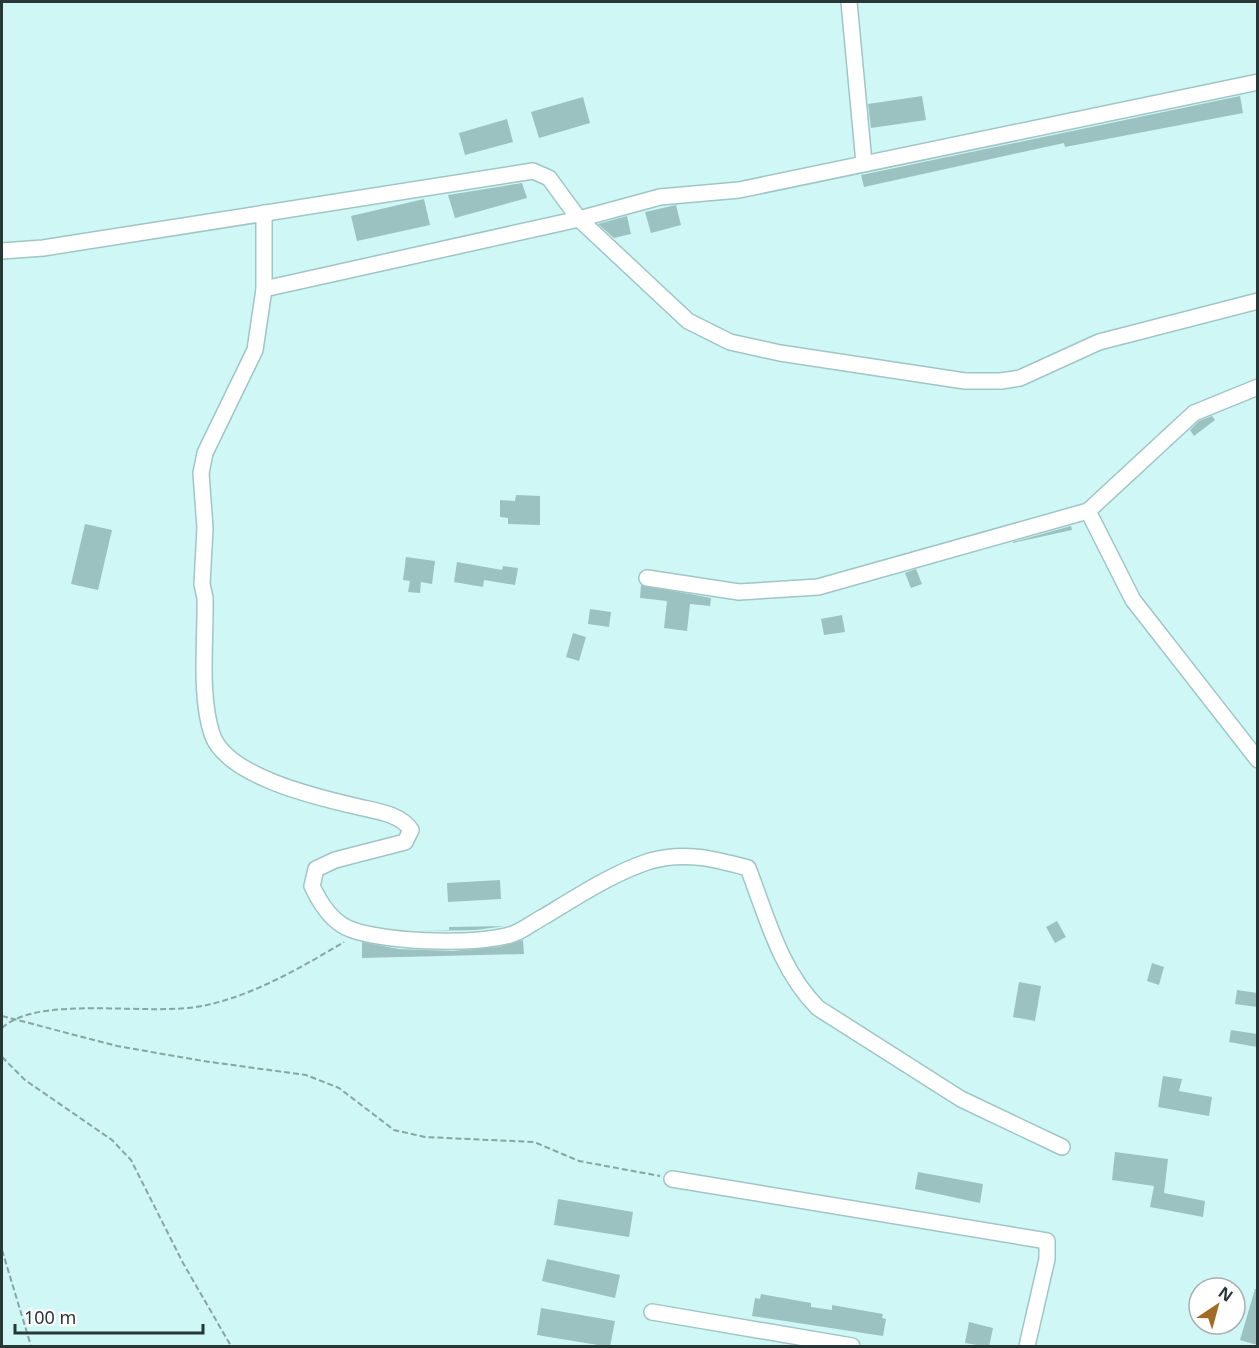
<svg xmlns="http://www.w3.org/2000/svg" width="1259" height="1348" viewBox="0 0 1259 1348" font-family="'Noto Sans',sans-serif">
<rect width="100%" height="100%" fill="#cff7f5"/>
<g fill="#9bc2c0">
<path d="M922,96l4,24 -55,8 -3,-24z"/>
<path d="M1240,96l3,17 -178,34 -1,-4 -200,44 -3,-12z"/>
<path d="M583,97l7,26 -51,15 -8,-26z"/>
<path d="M507,119l6,23 -48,13 -6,-22z"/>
<path d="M522,183l5,15 -72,20 -7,-23z"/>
<path d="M424,199l6,26 -73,16 -6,-25z"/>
<path d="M676,205l5,20 -30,8 -6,-21z"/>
<path d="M627,216l4,18 -17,4 -16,-14z"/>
<path d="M1212,416l3,4 -21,16 -4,-6 9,-9z"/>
<path d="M516,495l24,1v29l-32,-1v-6l-8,-1v-17l15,1z"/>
<path d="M85,524l27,6 -14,60 -27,-6z"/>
<path d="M1071,526l1,4 -59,13v-1z"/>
<path d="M406,557l29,4 -3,23 -11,-2 -1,11 -12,-1 2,-11 -7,-1z"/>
<path d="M457,562l45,8 1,-4 15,2 -3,17 -31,-5 -1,7 -29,-5z"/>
<path d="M916,569l6,15 -11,4 -6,-15z"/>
<path d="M641,585l70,13 -1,8 -20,-2 -3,27 -23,-3 3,-27 -27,-3z"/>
<path d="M590,609l21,3 -2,15 -21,-3z"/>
<path d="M842,615l3,17 -21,3 -3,-16z"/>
<path d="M573,633l13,4 -7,24 -13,-4z"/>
<path d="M500,880l1,19 -53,3 -1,-19z"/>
<path d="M1057,921l9,16 -11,6 -9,-16z"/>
<path d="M505,926l-29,4 -57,1 30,-1v-3z"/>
<path d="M523,940l1,14 -162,4v-16l37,7 53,2 47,-4z"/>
<path d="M1152,963l12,4 -5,18 -12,-4z"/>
<path d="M1019,982l22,4 -6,35 -22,-4z"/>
<path d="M1237,990l20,3v14l-22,-3z"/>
<path d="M1231,1030l26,4v13l-28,-5z"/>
<path d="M1163,1076l19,3 -3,12 33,6 -3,19 -51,-9z"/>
<path d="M1115,1152l53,7 -4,34 41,8 -2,16 -53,-10 4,-21 -42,-6z"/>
<path d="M918,1172l65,12 -3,19 -65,-14z"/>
<path d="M558,1199l75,13 -4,25 -75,-12z"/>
<path d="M547,1259l73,16 -5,23 -73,-17z"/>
<path d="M1255,1289h2v56l-17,-5z"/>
<path d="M761,1294l50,9v4l21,3v-5l51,9 -1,4 4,1 -3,17 -131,-20 3,-18 5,1z"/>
<path d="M541,1308l74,13 -5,26 -73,-12z"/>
<path d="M969,1322l24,6 -4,19 -24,-4z"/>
</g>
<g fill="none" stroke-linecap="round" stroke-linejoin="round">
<g stroke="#9fc6c5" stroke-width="18">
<g id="minor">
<path d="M849,2l15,161"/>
<path d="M264,213v76l-9,61 -50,103 -4,20 4,55 -3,56 3,14c1,41 -6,97 7,136 14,43 108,64 147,73 17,4 42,7 52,23l-6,12 -70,18 -19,9 -4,17c7,15 16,30 30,39 27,18 140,21 171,9 11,-4 22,-13 32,-18 33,-20 68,-43 105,-55 35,-10 65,-2 98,7 19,49 32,102 70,140l143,91 101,48"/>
<path d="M2,251l41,-3 490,-77 16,7 30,41 109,102 42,21 50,11 185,28h36l19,-3 79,-36 159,-41"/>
<path d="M264,289l315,-70 81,-22 79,-7 519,-108"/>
<path d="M1088,511l45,89 125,160"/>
<path d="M647,578l92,14 79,-5 270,-76 106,-98 64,-26"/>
<path d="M672,1179l375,62v18l-20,87"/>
<path d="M652,1312l200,34"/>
</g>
</g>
<g stroke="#87a5a3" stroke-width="2" stroke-dasharray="6 3" stroke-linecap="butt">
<path d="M2,1016l115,30 86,15 103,14 33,13 55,42 31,7 109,5 45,19 81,15"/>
<path d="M2,1028c38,-35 151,-10 205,-23 49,-11 95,-38 137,-63"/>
<path d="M2,1057l23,23 87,60 19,20 52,103 48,83"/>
<path d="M2,1250l29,96"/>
</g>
<use href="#minor" stroke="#fff" stroke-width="15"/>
</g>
<rect width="1259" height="1348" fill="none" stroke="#273736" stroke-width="6"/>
<g transform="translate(1217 1306) rotate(36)"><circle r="28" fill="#ffffff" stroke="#a9afaf" stroke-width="1.5"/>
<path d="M0-4.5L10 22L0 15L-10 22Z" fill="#a26b26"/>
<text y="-9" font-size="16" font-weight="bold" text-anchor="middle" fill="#273736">N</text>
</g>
<path d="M15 1324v9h188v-9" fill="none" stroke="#273736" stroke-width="3"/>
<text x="24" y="1324" font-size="18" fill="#273736" stroke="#ffffff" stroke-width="4.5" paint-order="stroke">100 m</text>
</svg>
